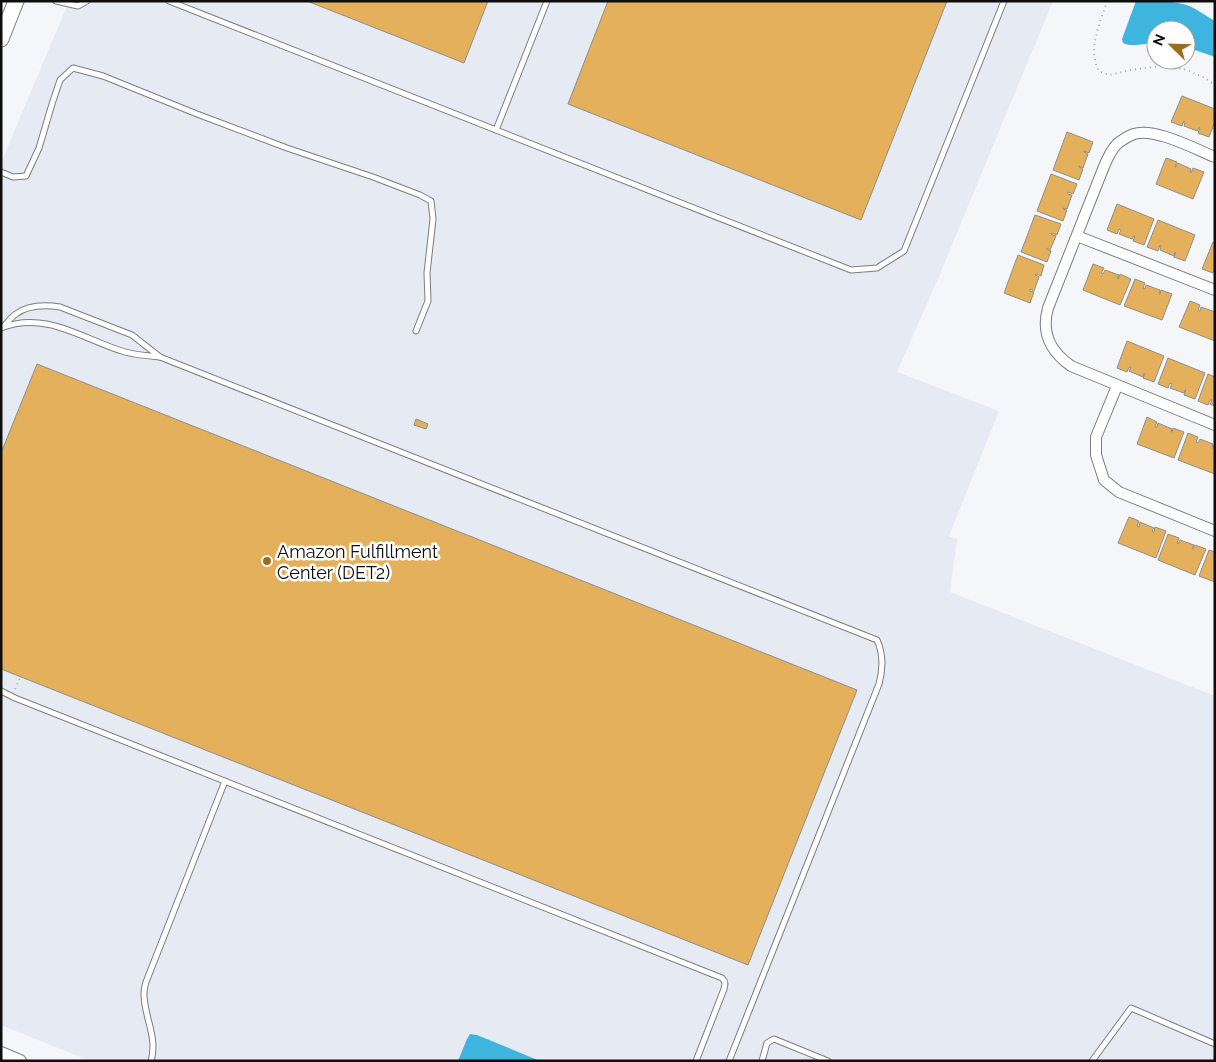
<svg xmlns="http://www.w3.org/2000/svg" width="1216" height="1062" viewBox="0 0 1216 1062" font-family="Raleway,sans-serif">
<rect width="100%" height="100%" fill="#f5f6f9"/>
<path fill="#e6eaf3" d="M69,1h984l-113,273 -43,98 102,39 -50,125 8,3 -7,53 265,104v365h-1125l-89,-36v-862z"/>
<g fill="#3db5df">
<path d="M1136,1c16,0 35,-1 51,4 10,4 19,11 28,16v36l-29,-10v-17h-30v13c-11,0 -23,5 -33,0l-1,-4z"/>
<path d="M470,1034l7,1 63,26h-82l9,-22z"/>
</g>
<g fill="#e5b05b" stroke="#8f8e8c">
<path d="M307,1h181l-24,62z"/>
<path d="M608,1h339l-86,219 -293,-116z"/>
<path d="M1182,96l33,13v13l-6,15 -11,-4 2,-5h-1l-2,3 -13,-5 1,-4 -1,-1 -2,5 -11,-4z"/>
<path d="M1067,132l26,10 -4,11 -5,-2v1l4,2 -5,14 -4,-2v1l4,2 -4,11 -26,-10z"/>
<path d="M1166,158l11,4 -2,5h1l2,-4 13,6 -1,3 1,1 2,-5 11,4 -11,27 -37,-15z"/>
<path d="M1051,174l26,10 -4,10 -5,-2v2l4,1 -5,14 -4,-1v1l4,1 -4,11 -26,-10z"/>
<path d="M1117,204l37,15 -10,26 -11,-4 2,-5h-1l-2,3 -13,-5 2,-4 -2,-1 -2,5 -10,-4z"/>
<path d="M1035,215l26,9 -4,11 -5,-2 -1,1 5,2 -6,14 -3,-2v2l4,1 -4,11 -26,-10z"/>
<path d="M1158,220l37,15 -10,26 -11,-4 2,-4 -1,-1 -1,4 -14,-6 1,-4 -1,-1 -2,6 -11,-4z"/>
<path d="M1213,242l2,1v25l-2,5 -11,-4z"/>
<path d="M1018,255l26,10 -3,11 -5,-2 -1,1 4,2 -5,14 -4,-2v2l4,1 -4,11 -26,-10z"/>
<path d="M1093,264l11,4 -3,5 2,1 2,-4 14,5 -2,3 1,1 2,-5 11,5 -11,26 -37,-15z"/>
<path d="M1135,279l10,4 -2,5 2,1 1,-4 14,5 -1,4h1l1,-4 11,4 -10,26 -38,-14z"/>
<path d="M1190,301l10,4 -2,5 2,1 1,-4 14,5 -1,3h1v26l-36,-14z"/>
<path d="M1127,341l37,15 -10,26 -11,-4 2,-4 -1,-1 -1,4 -14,-6 2,-4h-2l-2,5 -10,-4z"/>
<path d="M1168,358l37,15 -10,26 -11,-4 2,-5h-1l-1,3 -14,-5 2,-4 -2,-1 -2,5 -10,-4z"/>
<path d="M37,364l820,326 -109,275 -747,-296v-216z"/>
<path d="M1208,374l7,3v29l-5,-2 2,-4h-2l-2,5 -10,-4z"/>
<path d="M1147,417l10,5 -2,5h2l1,-4 14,6 -1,3h1l1,-4 11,4 -10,26 -37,-14z"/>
<path d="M416,419l12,5 -2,5 -12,-4z"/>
<path d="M1188,433l10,4 -2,5 2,1 2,-4 13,5 -1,4h1l2,-4v30l-37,-14z"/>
<path d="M1129,517l10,4 -2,5 2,1 1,-5 14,6 -2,3 2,1 1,-5 11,4 -10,27 -38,-15z"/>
<path d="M1168,534l11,4 -2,5 1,1 2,-4 14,5 -2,4h1l2,-4 11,4 -11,26 -37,-15z"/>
<path d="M1209,550l6,2v30l-16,-6z"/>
</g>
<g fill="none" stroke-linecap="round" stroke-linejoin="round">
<g stroke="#7c7d7f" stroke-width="7">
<g id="service">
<path d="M56,1l22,5 9,-5"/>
<path d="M169,1l682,269 26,-2 27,-17 100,-250"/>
<path d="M496,130l51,-129"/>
<path d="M1,172l12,5 13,-1 13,-28 13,-44 8,-24 13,-12 30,8 94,38 90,34 86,29 47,18 11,6 2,18 -6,54 1,28 -12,30"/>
<path d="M1,328c45,-18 83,12 124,24 11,3 24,4 35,5l-28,-22 -72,-28c-14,-2 -32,-2 -44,7 -5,3 -8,8 -12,12"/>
<path d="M160,357l717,283c7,15 6,29 2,44l-150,377"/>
<path d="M1,691l14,7 707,280c4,4 3,7 2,11l-28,72"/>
<path d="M151,1061c7,-24 -7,-44 -7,-67 0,-4 1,-9 2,-12l79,-201"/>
<path d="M762,1061l5,-18 7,-4 54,22"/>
<path d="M1092,1061l39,-53 84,36"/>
</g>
</g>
<g stroke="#7c7d7f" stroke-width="12">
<g id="minor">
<path d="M1215,157c-20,-8 -61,-30 -81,-23 -6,2 -12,6 -17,10 -8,8 -12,20 -16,30l-53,134c-7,25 2,43 23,58l144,59"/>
<path d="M1077,236l138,54"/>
<path d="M1117,386l-21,51v18l8,25 15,12 96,39"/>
</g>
</g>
<g stroke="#7c7d7f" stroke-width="14">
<path id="tertiary" d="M1,1053l19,8"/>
</g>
<g stroke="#7c7d7f" stroke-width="17">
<path id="secondary" d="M1,39l15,-38"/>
</g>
<g stroke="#aaabad" stroke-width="2" stroke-dasharray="1 4" stroke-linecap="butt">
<path d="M1107,1c-7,23 -20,48 -8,70l10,4 22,-5 35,-5 21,5 18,8 10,7"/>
<path d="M15,689l5,-11"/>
</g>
<use href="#service" stroke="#fff" stroke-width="5"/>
<use href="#minor" stroke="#fff" stroke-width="10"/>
<use href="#tertiary" stroke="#fff" stroke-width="12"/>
<use href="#secondary" stroke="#fff" stroke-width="15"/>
</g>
<circle fill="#996d1c" stroke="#fff" stroke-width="2" cx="267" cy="561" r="5"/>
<g text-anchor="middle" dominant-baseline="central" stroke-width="5" stroke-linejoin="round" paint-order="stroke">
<g font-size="18" fill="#0e0e0f" stroke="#fff" text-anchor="start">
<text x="277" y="551">Amazon Fulfillment<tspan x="277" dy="21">Center (DET2)</tspan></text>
</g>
</g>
<rect width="1216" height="1062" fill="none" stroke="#0e0e0f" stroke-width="5"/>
<g transform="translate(1171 45) rotate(293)"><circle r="24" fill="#ffffff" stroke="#9f9f9f"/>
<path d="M0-4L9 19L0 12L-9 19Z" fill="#996d1c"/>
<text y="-8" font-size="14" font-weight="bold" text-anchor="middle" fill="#0e0e0f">N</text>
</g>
</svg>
